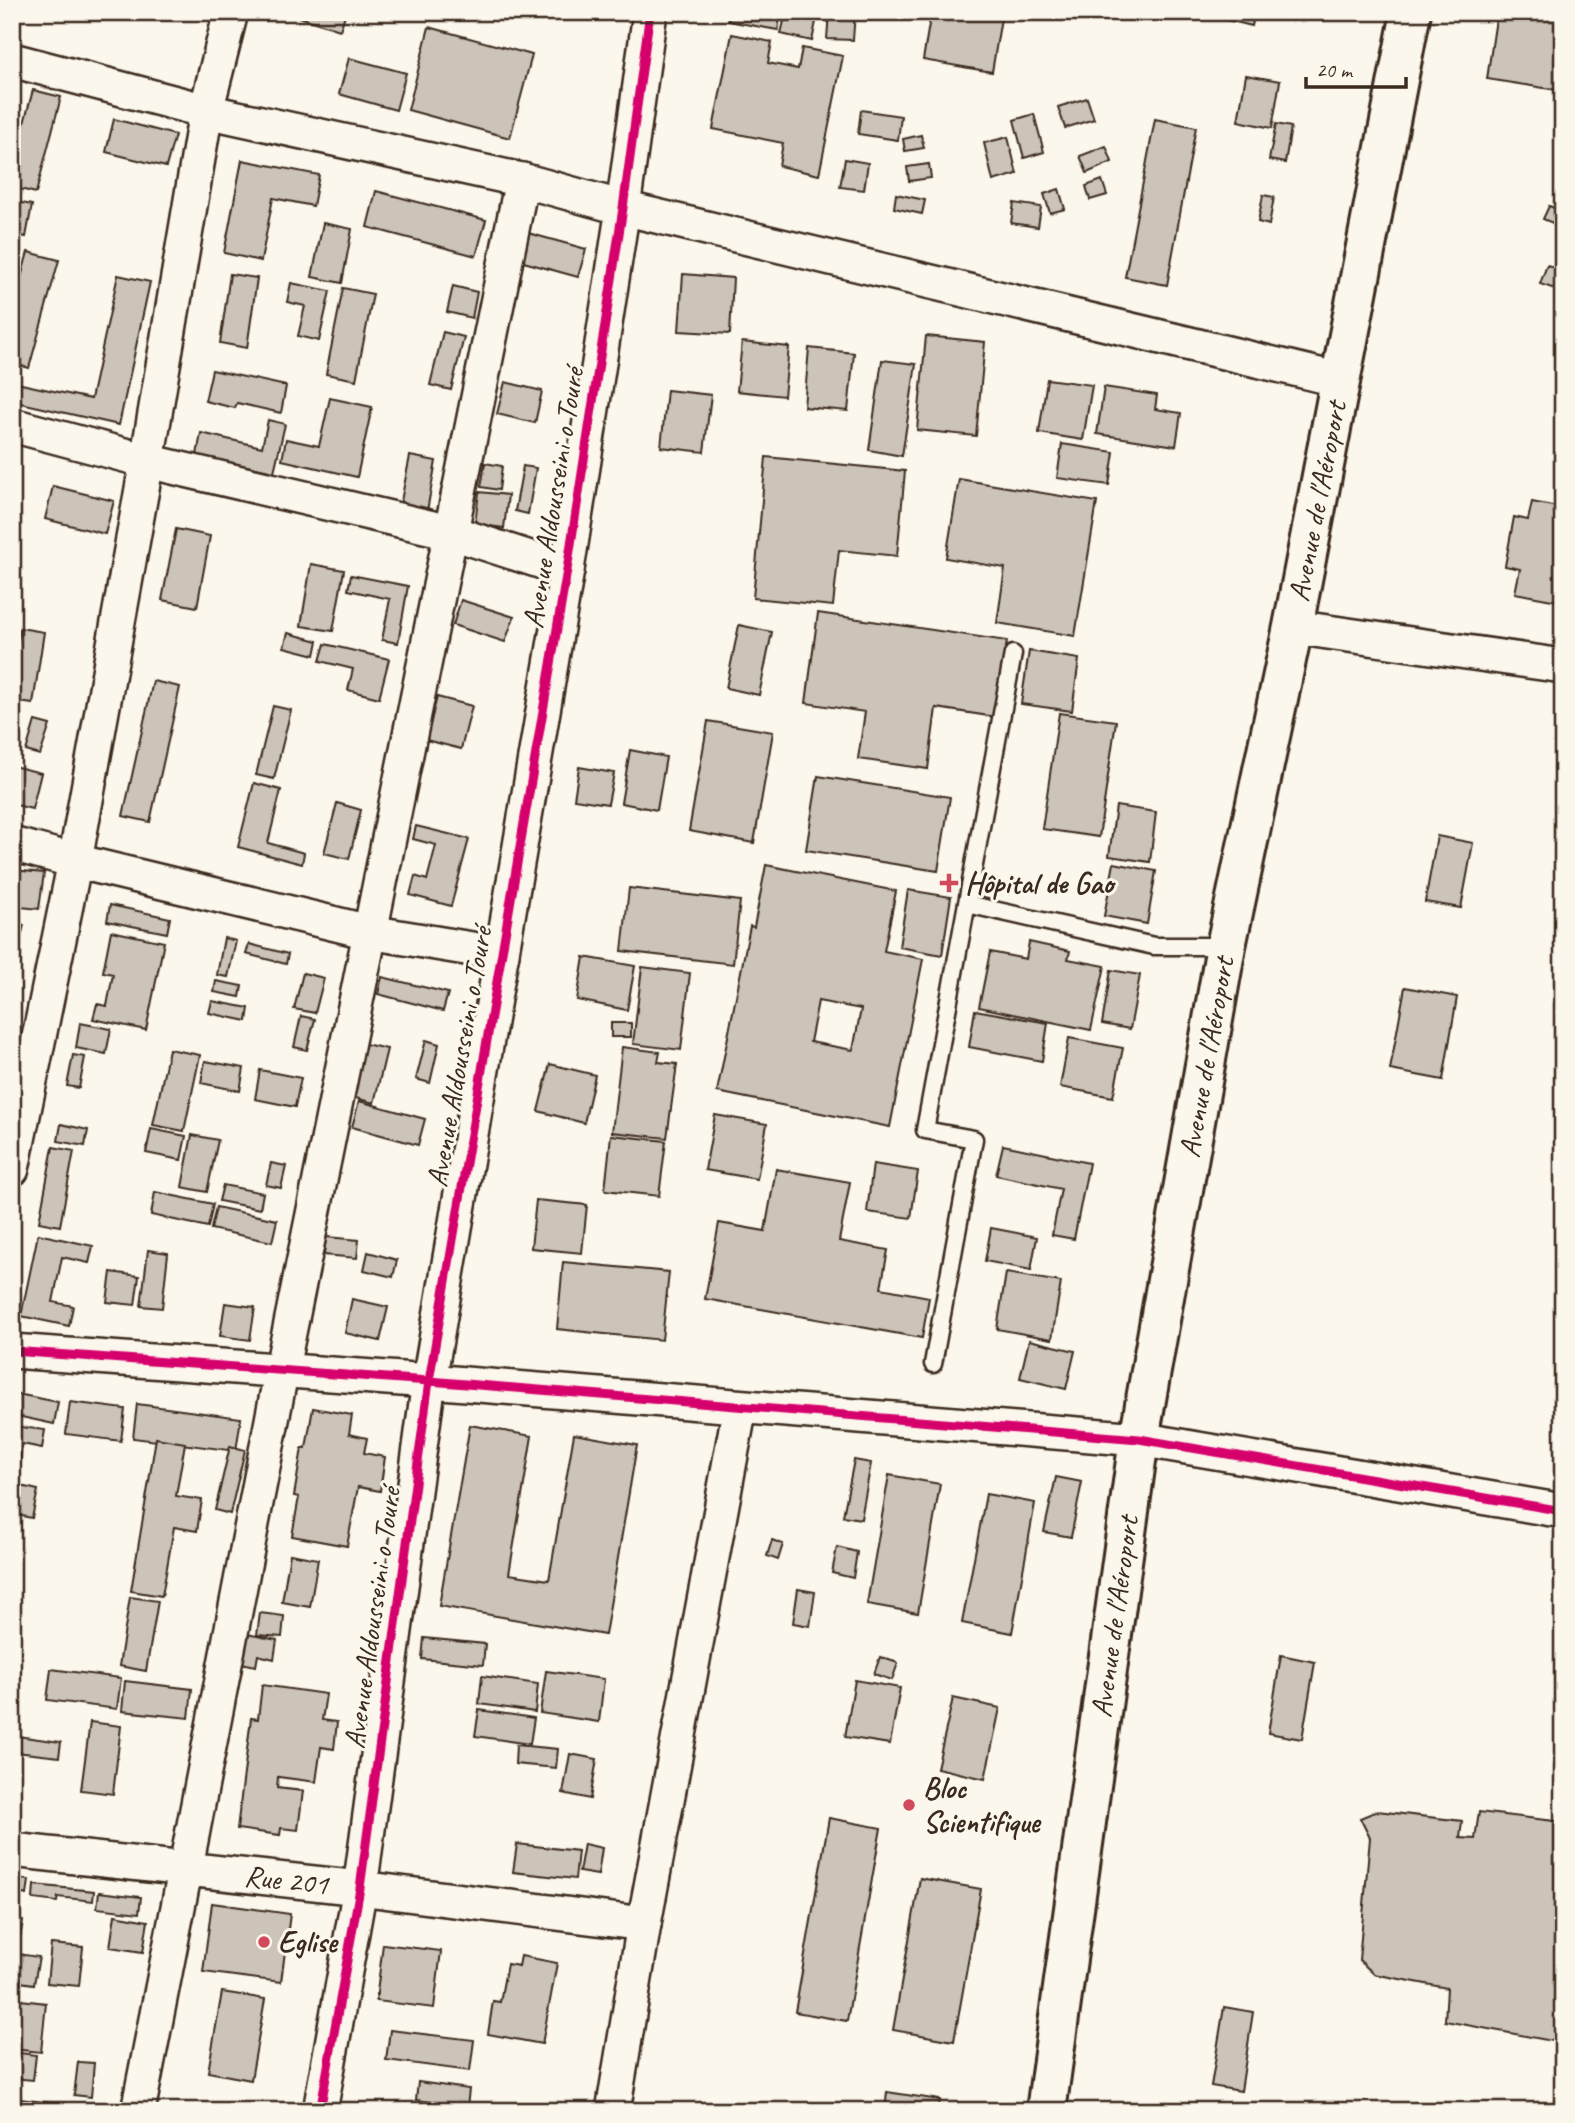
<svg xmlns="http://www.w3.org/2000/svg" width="1575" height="2123" viewBox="0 0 1575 2123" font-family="Caveat,sans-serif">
<rect width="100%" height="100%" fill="#fbf7ec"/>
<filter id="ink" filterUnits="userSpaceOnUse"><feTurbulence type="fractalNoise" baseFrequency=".0143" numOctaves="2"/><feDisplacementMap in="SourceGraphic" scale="14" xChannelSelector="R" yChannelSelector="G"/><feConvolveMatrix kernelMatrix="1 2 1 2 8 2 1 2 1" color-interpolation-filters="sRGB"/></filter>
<g filter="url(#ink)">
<g fill="#ccc4b9" stroke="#3b2a1e" stroke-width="2" fill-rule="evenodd">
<path d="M297,12h49l-6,18 -44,-14z"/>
<path d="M730,12h51l-3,18 -50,-9z"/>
<path d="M786,12h32l-6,29 -31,-7z"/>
<path d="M829,12h26l-2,28 -26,-1z"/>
<path d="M931,12h71l-10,60 -69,-12z"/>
<path d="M1194,12h61l-3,14z"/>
<path d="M1269,12h34l-1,9 -33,-7z"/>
<path d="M1497,12h66v79l-76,-12z"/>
<path d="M429,27l103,28 -22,83 -102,-28z"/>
<path d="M732,34l40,8 -4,21 30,6 4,-21 41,8 -24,119 -40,-9 4,-23 -70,-14z"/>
<path d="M349,58l57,15 -10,37 -57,-16z"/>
<path d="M1246,75l34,6 -8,47 -34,-7z"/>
<path d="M33,90l28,7 -25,96 -24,-6v-19z"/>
<path d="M1087,98l7,21 -29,9 -7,-21z"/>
<path d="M861,110l40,6 -3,24 -40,-6z"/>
<path d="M1034,114l10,38 -20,6 -10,-38z"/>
<path d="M114,119l61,16 -9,32 -60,-15z"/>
<path d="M1155,119l41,8 -29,158 -42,-8z"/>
<path d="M1276,124l15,3 -6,36 -16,-3z"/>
<path d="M921,135l3,13 -19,3 -2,-12z"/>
<path d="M1008,137l9,37 -24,7 -9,-38z"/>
<path d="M1106,146l6,16 -25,11 -7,-17z"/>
<path d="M845,159l23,4 -4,27 -24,-3z"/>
<path d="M242,160l77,15 -6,31 -40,-8 -12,63 -37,-8z"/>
<path d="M929,164l2,14 -22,3 -2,-14z"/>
<path d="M1102,180l5,15 -17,5 -4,-14z"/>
<path d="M1059,189l6,20 -15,4 -6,-19z"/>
<path d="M376,191l110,29 -10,36 -109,-29z"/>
<path d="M896,194l29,6 -3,14 -28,-6z"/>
<path d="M1263,195l11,2 -5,28 -11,-3z"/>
<path d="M12,201l20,4 -6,32 -14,-3z"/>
<path d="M1014,203l27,4 -3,20 -27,-4z"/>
<path d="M1549,206l11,4 -5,14 -12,-5z"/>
<path d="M323,223l29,6 -10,54 -30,-6z"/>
<path d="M528,233l58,16 -8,28 -58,-16z"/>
<path d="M28,252l31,8 -30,108 -17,-5v-53z"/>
<path d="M1547,265l15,5 -7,19 -15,-5z"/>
<path d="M230,274l27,4 -10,70 -27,-5z"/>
<path d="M683,274l50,4 -3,56 -51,-3z"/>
<path d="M118,275l32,7 -31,143 -107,-24v-19l79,17z"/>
<path d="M291,283l39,8 -11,50 -21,-5 7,-30 -18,-4z"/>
<path d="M453,286l24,6 -5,26 -25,-6z"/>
<path d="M343,288l30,6 -17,86 -30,-6z"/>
<path d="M443,332l21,5 -13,53 -21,-5z"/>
<path d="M926,336l59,6 -9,94 -59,-6z"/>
<path d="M742,342l47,5 -5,49 -47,-5z"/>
<path d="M809,348l45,5 -6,58 -44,-4z"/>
<path d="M882,360l34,4 -14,92 -33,-6z"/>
<path d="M212,370l74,16 -5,27 -44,-10 -2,5 -30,-7z"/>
<path d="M1047,379l45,6 -9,55 -44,-7z"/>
<path d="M505,382l37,9 -7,32 -38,-9z"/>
<path d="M1104,387l53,8 -2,14 26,4 -5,33 -79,-12z"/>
<path d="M667,390l44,5 -7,57 -43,-5z"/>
<path d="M330,398l42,9 -15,70 -75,-17 4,-21 33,7z"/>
<path d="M268,420l17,4 -11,48 -77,-17 4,-22 61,14z"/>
<path d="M1062,444l52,8 -5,33 -52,-7z"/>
<path d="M410,456l26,5 -9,50 -27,-5z"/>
<path d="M766,457l139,14 -8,85 -58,-6 -6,56 -80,-8z"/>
<path d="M485,463l17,3 -3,24 -18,-3z"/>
<path d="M523,466l13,2 -8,46 -13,-3z"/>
<path d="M959,479l138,23 -22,134 -78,-13 8,-55 -59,-10z"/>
<path d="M53,486l61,15 -9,33 -60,-15z"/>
<path d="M479,492l29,3 -4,33 -29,-4z"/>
<path d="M1532,502l31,6v94l-48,-9 5,-24 -15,-3 9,-49 14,3z"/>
<path d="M176,529l34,7 -13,71 -35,-7z"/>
<path d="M311,564l33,6 -11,61 -32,-5z"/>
<path d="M351,575l57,11 -10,57 -16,-3 8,-41 -42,-9z"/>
<path d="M461,600l53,17 -9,25 -52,-17z"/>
<path d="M818,613l189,28 -11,76 -60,-9 -8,61 -70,-10 7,-47 -59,-9z"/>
<path d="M739,625l33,7 -13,63 -33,-7z"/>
<path d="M20,628l24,4 -11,72 -21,-3v-21z"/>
<path d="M288,633l30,8 -3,14 -31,-8z"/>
<path d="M325,644l64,15 -10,39 -31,-8 5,-21 -33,-8z"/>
<path d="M1029,651l50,8 -7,52 -51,-7z"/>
<path d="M153,681l27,6 -30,135 -27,-6z"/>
<path d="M437,697l35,9 -11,43 -35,-9z"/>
<path d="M273,706l18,4 -17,69 -18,-4z"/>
<path d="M1059,713l57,8 -17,116 -57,-8z"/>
<path d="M35,721l15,4 -10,30 -14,-4z"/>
<path d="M708,721l65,11 -19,111 -65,-12z"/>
<path d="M12,734l8,2 -7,30 28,7 -9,36 -20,-5z"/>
<path d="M630,750l36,7 -9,53 -36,-7z"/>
<path d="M579,767l35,6 -6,31 -34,-5z"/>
<path d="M818,776l132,21 -12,74 -132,-21z"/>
<path d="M254,783l27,7 -13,53 36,10 -2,11 -64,-17z"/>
<path d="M337,803l24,7 -12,49 -25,-6z"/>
<path d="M1116,806l40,6 -6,50 -41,-6z"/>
<path d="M416,826l53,13 -18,67 -41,-11 5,-19 12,4 9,-35 -23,-6z"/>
<path d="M1437,836l36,7 -12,65 -36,-6z"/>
<path d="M1114,863l42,8 -9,53 -43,-8z"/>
<path d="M766,865l130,26 -12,60 39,8 -33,168 -173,-35 33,-166 4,1zM818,1001l43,8 -8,41 -43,-8z"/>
<path d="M12,870l32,3 -5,36 -27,-3z"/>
<path d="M629,888l111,13 -7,63 -111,-13z"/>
<path d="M908,890l43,7 -9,58 -43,-8z"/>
<path d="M110,905l60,13 -3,15 -60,-12z"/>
<path d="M12,922l12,3 -5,20 -7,-2z"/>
<path d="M111,931l53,11 -18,88 -53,-11 4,-15 10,2 6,-32 -10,-2z"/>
<path d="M224,938l12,3 -8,36 -11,-2z"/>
<path d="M1029,942l41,9 -2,8 37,7 -14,64 -112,-23 11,-55 36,7z"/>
<path d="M249,944l39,10 -2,10 -40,-10z"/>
<path d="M584,957l51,9 -8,44 -50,-10z"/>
<path d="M642,967l48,6 -9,77 -48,-6z"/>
<path d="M1111,970l29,5 -10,54 -28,-5z"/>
<path d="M303,973l21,5 -9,35 -21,-4z"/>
<path d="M382,977l66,16 -5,18 -65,-17z"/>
<path d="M216,981l26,5 -2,11 -26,-5z"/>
<path d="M1405,987l52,10 -14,83 -53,-10z"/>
<path d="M212,1001l37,7 -2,13 -38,-8z"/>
<path d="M975,1010l73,13 -6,38 -73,-14z"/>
<path d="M301,1016l14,3 -8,31 -13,-3z"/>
<path d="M80,1023l31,6 -5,25 -30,-6z"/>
<rect x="611" y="1023" width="20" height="14"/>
<path d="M1069,1038l54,10 -10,49 -53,-10z"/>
<path d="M426,1040l13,4 -9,39 -14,-4z"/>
<path d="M365,1044l22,5 -13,54 -22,-6z"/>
<path d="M622,1047l38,5 -2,10 19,2 -10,74 -55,-6z"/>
<path d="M169,1049l31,6 -16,76 -31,-6z"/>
<path d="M73,1055l12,2 -6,31 -12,-2z"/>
<path d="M205,1061l39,7 -4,23 -39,-8z"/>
<path d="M550,1064l45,11 -11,48 -46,-12z"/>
<path d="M260,1070l41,8 -6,29 -40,-8z"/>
<path d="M359,1101l66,18 -7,26 -66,-18z"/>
<path d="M715,1115l52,9 -10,55 -52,-9z"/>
<path d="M61,1124l27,6 -3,16 -27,-5z"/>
<path d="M151,1129l35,7 -5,24 -35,-7z"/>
<path d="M192,1135l26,5 -11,52 -25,-5z"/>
<path d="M611,1135l55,6 -7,55 -54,-6z"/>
<path d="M1003,1145l86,18 -15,76 -22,-4 9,-46 -65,-14z"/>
<path d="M53,1147l21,4 -14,75 -21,-4z"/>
<path d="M271,1163l15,3 -5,22 -15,-3z"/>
<path d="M873,1164l45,7 -7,47 -44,-6z"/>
<path d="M776,1169l74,13 -11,59 49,9 -7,38 48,9 -7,41 -217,-39 14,-76 46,8z"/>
<path d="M223,1185l40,8 -3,16 -41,-8z"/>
<path d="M155,1192l58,12 -5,23 -57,-12z"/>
<path d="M536,1200l51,5 -5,48 -51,-5z"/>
<path d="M216,1207l61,13 -5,22 -61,-13z"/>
<path d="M991,1228l46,9 -6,33 -46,-9z"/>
<path d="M38,1234l55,12 -4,17 -27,-6 -9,45 20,4 -4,20 -48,-10z"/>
<path d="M326,1237l33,3 -2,18 -33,-3z"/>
<path d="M148,1250l20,3 -6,55 -21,-2z"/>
<path d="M368,1252l29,8 -4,17 -29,-7z"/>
<path d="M563,1262l106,10 -7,68 -105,-11z"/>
<path d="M111,1272l28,4 -4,29 -28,-3z"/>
<path d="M1006,1273l55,9 -9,57 -55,-10z"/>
<path d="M352,1299l36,8 -8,34 -35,-8z"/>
<path d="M225,1303l30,4 -5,33 -30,-4z"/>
<path d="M1029,1340l46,11 -9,38 -46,-11z"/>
<path d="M12,1393l46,9 -4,22 -42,-9z"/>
<path d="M70,1402l55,7 -4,32 -55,-7z"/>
<path d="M137,1404l104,14 -5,33 -103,-13z"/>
<path d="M313,1408l39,7 -3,19 18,4 -3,15 21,4 -5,34 -22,-4 -11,59 -55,-10 7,-39 -5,-1 8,-48h4z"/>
<path d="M470,1425l62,11 -23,138 40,6 25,-146 63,11 -32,190 -166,-29z"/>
<path d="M12,1426l33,4 -3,18 -20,-4 -3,21 -7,-1z"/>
<path d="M156,1438l29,5 -9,53 26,4 -5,31 -23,-4 -12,69 -31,-5z"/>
<path d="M230,1446l15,4 -15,64 -15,-4z"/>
<path d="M854,1460l17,3 -10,56 -18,-3z"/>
<path d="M889,1475l51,9 -22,129 -51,-9z"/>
<path d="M1056,1477l26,5 -11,55 -27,-5z"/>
<path d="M12,1484l26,6 -6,28 -20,-4z"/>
<path d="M986,1494l49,9 -23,130 -50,-10z"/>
<path d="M772,1540l11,4 -5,16 -11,-4z"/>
<path d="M837,1547l20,5 -4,26 -21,-5z"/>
<path d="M290,1554l28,5 -8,48 -28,-5z"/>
<path d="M798,1589l17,3 -5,34 -17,-3z"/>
<path d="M130,1597l28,4 -12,70 -27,-5z"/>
<path d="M260,1613l24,3 -2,21 -25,-2z"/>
<path d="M247,1634l30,6 -3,19 -16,-4 -2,11 -15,-3z"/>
<path d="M424,1638l61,6 -2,21 -61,-6z"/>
<path d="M1281,1655l34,7 -13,77 -34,-6z"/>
<path d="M880,1657l18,6 -6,17 -18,-6z"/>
<path d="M51,1669l70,9 -4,31 -70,-9z"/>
<path d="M546,1671l58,8 -5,43 -59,-9z"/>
<path d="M482,1676l56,8 -3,28 -56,-8z"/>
<path d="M855,1680l45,8 -10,56 -45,-7z"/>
<path d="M125,1681l67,8 -3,29 -67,-7z"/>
<path d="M262,1685l64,9 -4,26 15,2 -3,27 -13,-2 -5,35 -38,-5 -1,11 26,3 -5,39 -17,-2 -1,7 -43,-6 14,-111 7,1z"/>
<path d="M953,1698l47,10 -15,71 -48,-11z"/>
<path d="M479,1710l55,8 -4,26 -55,-8z"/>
<path d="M90,1722l31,4 -8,68 -32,-4z"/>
<path d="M17,1736l44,6 -2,15 -43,-5z"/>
<path d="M516,1745l42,4 -2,19 -41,-4z"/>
<path d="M570,1754l27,5 -7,40 -27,-6z"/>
<path d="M1377,1811l85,10 -2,17 15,1 4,-27 84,10v221l-118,-22 2,-33 -73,-14 -15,-14 11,-122 -10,-20z"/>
<path d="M829,1818l52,10 -34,193 -52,-9z"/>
<path d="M517,1844l61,7 -3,28 -62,-7z"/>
<path d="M584,1844l18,4 -4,27 -19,-3z"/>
<path d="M12,1878l17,2 -2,15 -15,-3z"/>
<path d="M920,1878l61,11 -27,152 -61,-11z"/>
<path d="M34,1885l60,6 -1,10 -35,-4 -1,5 -24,-3z"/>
<path d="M99,1892l42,5 -2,16 -42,-5z"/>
<path d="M212,1903l78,11 -9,68 -78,-10z"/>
<path d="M115,1915l33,6 -5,31 -33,-5z"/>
<path d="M12,1919l11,2 -6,33 22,3 -5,27 -21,-3 -1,6z"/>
<path d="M51,1944l32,3 -4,39 -32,-3z"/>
<path d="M383,1944l58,7 -7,57 -58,-7z"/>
<path d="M521,1956l36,7 -15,81 -54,-10 5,-33 7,1 7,-38 12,2z"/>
<path d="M222,1992l43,7 -14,81 -43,-8z"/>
<path d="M12,1999l34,4 -5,49 -29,-3z"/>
<path d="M1224,2007l29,5 -12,79 -30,-5z"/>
<path d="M390,2030l84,10 -4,31 -84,-11z"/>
<path d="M12,2052l24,3 -3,25 -21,-2z"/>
<path d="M78,2062l16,1 -3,34 -17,-2z"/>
<path d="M418,2082l51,7 -2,18 -51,-7z"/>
<path d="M887,2092l53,8 -2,11h-53z"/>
<path d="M12,2098l46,6v7h-46z"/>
</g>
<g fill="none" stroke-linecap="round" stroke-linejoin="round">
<g stroke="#3b2a1e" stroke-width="21">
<g id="lane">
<path d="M967,904l187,42h72"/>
<path d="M933,1364l41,-225 -49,-9 88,-476"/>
</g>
</g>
<g stroke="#3b2a1e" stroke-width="38">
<g id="street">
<path d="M12,60l194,51 316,69 101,28 717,172"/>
<path d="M12,425l135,36 303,71 117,38"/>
<path d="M1293,627l270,39"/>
<path d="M12,844l63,17 294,71 133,22"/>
<path d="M12,1169l63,-308 72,-400 59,-350 25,-99"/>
<path d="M12,1351l417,30 710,58 424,72"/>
<path id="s1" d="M12,1850l348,38 284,36"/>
<path d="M138,2111c50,-249 96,-499 145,-748 78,-395 159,-789 239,-1183"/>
<path d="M320,2111l40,-223 69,-507 138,-811 56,-362 27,-196"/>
<path d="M613,2111l31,-187 96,-517"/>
</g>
</g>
<g stroke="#3b2a1e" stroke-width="44">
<g id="primary">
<path id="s2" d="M1046,2111l93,-672 87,-493 67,-319 118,-615"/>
</g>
</g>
<use href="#lane" stroke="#fbf7ec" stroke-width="16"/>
<use href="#street" stroke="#fbf7ec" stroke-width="33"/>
<use href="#primary" stroke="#fbf7ec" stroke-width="38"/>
<g stroke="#fbf7ec" stroke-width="13">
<g id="cycleway">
<path d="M12,1351l417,30 710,58 424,72"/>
<path d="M320,2111l40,-223 69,-507 138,-811 56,-362 27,-196"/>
</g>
</g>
<use href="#cycleway" stroke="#d6006c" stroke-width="9"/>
</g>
</g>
<g fill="#d1495b" stroke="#fbf7ec" stroke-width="2.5">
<path d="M945.5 872.5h7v7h7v7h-7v7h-7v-7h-7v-7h7z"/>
<circle cx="909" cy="1805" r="7"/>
<circle cx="264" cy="1942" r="7"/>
</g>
<g text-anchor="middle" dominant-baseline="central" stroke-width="6" stroke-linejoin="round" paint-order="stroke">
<g font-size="30" fill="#3b2a1e" stroke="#fbf7ec">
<text transform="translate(553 498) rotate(-81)">Avenue Aldousseini o Touré</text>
<text stroke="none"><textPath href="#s2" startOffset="1633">Avenue de l'Aéroport</textPath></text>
<text transform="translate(459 1057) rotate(-80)">Avenue Aldousseini o Touré</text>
<text stroke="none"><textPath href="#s2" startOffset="1066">Avenue de l'Aéroport</textPath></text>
<text stroke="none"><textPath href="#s2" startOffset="499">Avenue de l'Aéroport</textPath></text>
<text transform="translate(372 1618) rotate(-82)">Avenue Aldousseini o Touré</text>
<text stroke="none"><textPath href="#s1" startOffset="276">Rue 201</textPath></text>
</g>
<g font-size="30" font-weight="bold" fill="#3b2a1e" stroke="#fbf7ec" text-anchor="start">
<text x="965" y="883">Hôpital de Gao</text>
<text x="923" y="1788">Bloc<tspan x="923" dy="34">Scientifique</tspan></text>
<text x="278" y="1942">Eglise</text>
</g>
</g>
<rect width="1575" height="2123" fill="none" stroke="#fbf7ec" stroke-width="42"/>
<rect x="21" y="21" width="1533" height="2081" fill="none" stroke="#3b2a1e" stroke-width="2.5" filter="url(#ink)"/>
<path d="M1306 77v10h100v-10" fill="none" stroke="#3b2a1e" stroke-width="3.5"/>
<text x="1316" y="77" font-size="21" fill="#3b2a1e" stroke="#fbf7ec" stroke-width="5" paint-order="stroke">20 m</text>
</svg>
